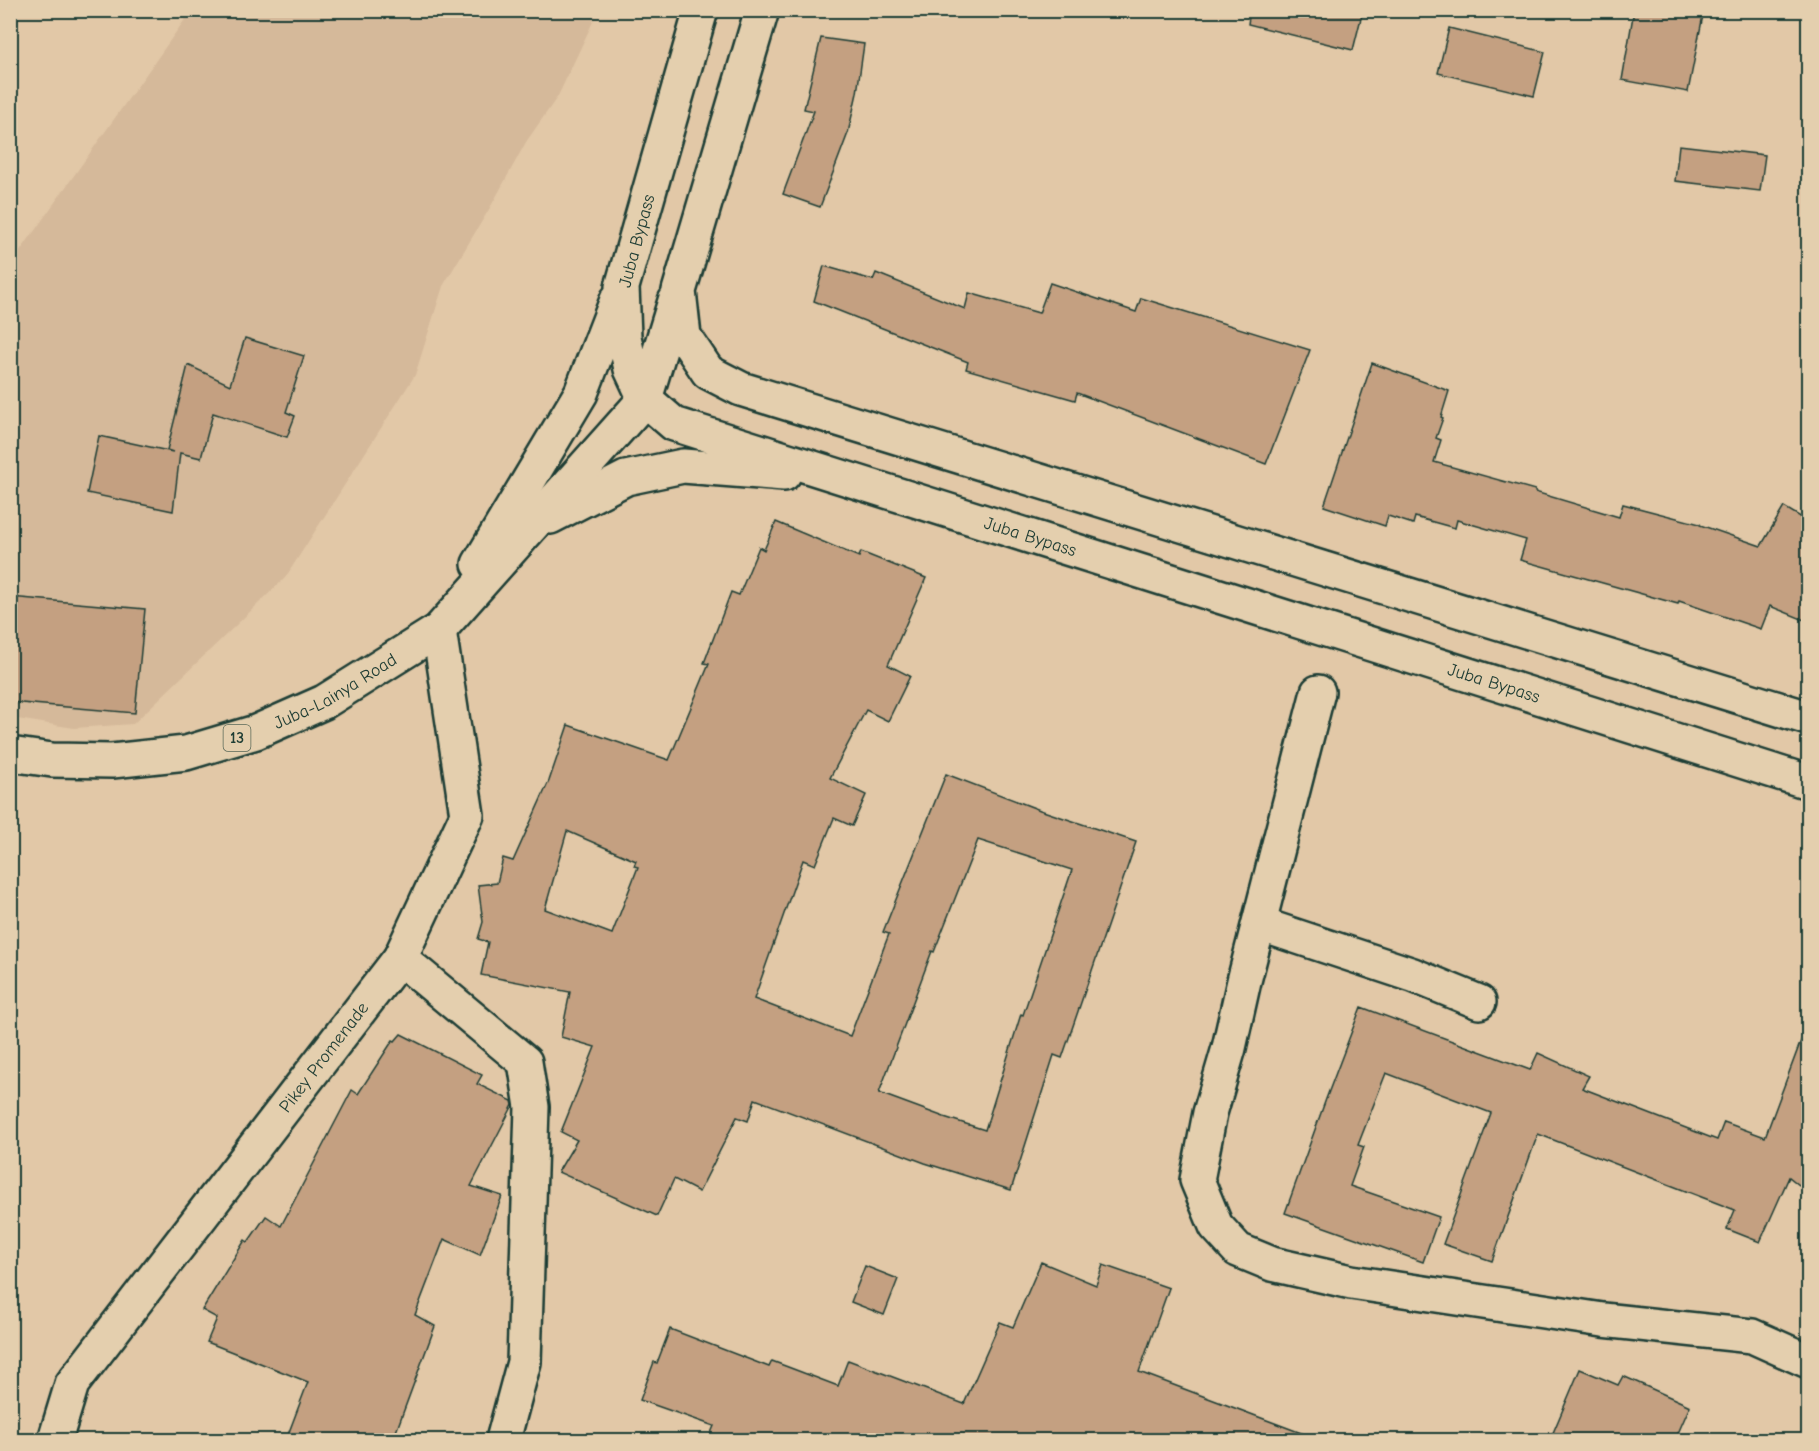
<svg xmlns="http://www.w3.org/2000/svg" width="1819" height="1451" viewBox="0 0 1819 1451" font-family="'Comic Neue',sans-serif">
<rect width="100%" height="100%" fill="#e2c8a7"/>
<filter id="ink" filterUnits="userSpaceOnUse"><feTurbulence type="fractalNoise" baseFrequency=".0167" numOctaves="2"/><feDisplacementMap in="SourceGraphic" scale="12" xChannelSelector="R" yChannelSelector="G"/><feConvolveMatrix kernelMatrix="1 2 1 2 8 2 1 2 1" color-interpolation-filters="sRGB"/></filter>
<g filter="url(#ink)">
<path fill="#d5b99a" d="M191,11h407l-40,85 -32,46 -35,64 -48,80 -28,89 -130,203 -152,146 -59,4 -63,-10v-454z"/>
<g fill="#c4a081" stroke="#1f3d34" stroke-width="1.5" fill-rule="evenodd">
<path d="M1250,10h113l-10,40 -105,-26z"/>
<path d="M1634,10h70l-16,82 -66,-12z"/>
<path d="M1449,28l96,24 -11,44 -96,-23z"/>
<path d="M821,38l43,6 -7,49 -9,40 -28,74 -37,-13 31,-83 -10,-2z"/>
<path d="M1679,145l86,10 -5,36 -85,-10z"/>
<path d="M824,266l49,14 3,-7 89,36 4,-16 70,20 11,-30 86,29 5,-14 169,52 -44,114 -189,-71 -2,7 -109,-31 2,-7 -154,-61z"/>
<path d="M245,338l59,18 -18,56 9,4 -8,21 -74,-24 -12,45 -21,-5 -7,58 -86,-18 12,-57 74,16 -6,-2 21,-85 42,20z"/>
<path d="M1372,363l77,28 -8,26 2,1 -7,20 5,2 -7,22 101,28v2l84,25 4,-13 77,20v1l61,21 23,-39 25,15v100l-39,-16 -9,23 -82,-28 -1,3 -158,-44 6,-20 -69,-20 -2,8 -40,-11 -2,7 -25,-8 -3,10 -61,-20z"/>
<path d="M776,522l83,35 2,-5 65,26 -38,87 22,11 -22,45 -22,-11 -36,68 36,17 -14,31 -18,-8 -19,47 -12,-5 -49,139 96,37 39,-102 -6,-2 63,-158 94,36 96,32 -74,216 -8,-3 -43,135 -86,-27 -170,-64 -7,22 -11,-4 -38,75 -25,-13 -17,37 -99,-44 19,-32 -16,-8 34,-85 -34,-10 9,-45 -89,-17 7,-33 -10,-3 5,-17 -5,-37 19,-2 6,-25 10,3 36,-80 19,-56 101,35 40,-96 -5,-1 27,-71 8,3 20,-48 5,3zM567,831l69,30 -2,5 4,1 -26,67 -67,-25zM978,840l94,30 -49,145 -2,-1 -36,116 -41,-13 -65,-24 53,-142 2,1z"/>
<path d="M10,597l135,12 -10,104 -125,-11z"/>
<path d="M1361,1007l169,63 8,-17 51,23 -7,12 135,52 7,-18 41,15 40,-107 4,1v162l-20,-16 -29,65 -33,-13 8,-19 -197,-76 -46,127 -49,-17 48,-131 -105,-40 -28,72 6,2 -14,39 89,31 -16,45 -138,-49 41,-114z"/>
<path d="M401,1034l81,41 -5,9 35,17 1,4 -42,81 31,10 -22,59 -36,-16 -29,76 20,11 -42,114h-107l22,-58 -101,-40 10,-24 -15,-8 43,-70 3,2 18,-26 15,10 71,-136 6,4 35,-54 2,1z"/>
<path d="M1041,1262l55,23 7,-20 66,23 -30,84 173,65 -1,3h-603l6,-14 -74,-26 14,-38 3,1 13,-34 99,38 3,-6 66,25 10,-26 116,44 36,-82 13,5z"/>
<path d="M865,1266l33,13 -14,36 -33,-13z"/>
<path d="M1580,1369l38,16 5,-9 67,30 -15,34h-125z"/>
</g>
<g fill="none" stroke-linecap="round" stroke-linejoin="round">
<g stroke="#1f3d34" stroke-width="38">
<g id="street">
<path d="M1318,692l-74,289 -15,67 -19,65 -13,67 19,46 22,24 34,14 79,18 252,38 149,16 56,25"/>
<path d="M1259,924l154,51 66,27"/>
<path d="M400,958l125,104 7,45 -8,255 -21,78"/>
</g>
</g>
<g stroke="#1f3d34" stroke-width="38">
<g id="secondary">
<path id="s1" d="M55,1440l17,-56 328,-426 67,-143 -28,-185"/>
</g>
</g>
<g stroke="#1f3d34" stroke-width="38">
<g id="primary">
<path id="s2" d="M701,10l-79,277 2,50 7,32 14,30 29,25 1134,358"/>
<path d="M762,10l-83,281 5,45 24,36 33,17 1067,329"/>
<path d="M550,517l76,-39 57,-12 101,8"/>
<path d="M479,564l102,-171 36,-93"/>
<path id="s3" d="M10,754l42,6 60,1 74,-8 70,-21 68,-30 115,-72 206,-231 30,-98"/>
</g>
</g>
<use href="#street" stroke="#e4cfae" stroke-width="33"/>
<use href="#secondary" stroke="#e4cfae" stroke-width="33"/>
<use href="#primary" stroke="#e4cfae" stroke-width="33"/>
</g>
</g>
<g text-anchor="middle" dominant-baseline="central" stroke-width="4.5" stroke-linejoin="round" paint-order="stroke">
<rect fill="#e4cfae" stroke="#5a6959" stroke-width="1.5" x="223.5" y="725" width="27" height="26" rx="4.5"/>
<g font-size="16" font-weight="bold" fill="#1f3d34">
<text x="237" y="738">13</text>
</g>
<g font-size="18" fill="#1f3d34" stroke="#e4cfae">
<text transform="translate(637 241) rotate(-75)">Juba Bypass</text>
<text stroke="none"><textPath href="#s2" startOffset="816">Juba Bypass</textPath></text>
<text stroke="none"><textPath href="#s2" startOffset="1302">Juba Bypass</textPath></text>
<text stroke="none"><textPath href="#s3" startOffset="339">Juba-Lainya Road</textPath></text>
<text stroke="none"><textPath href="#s1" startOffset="471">Pikey Promenade</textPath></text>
</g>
</g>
<rect width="1819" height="1451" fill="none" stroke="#e4cfae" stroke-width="36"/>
<rect x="18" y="18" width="1783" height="1415" fill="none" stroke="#1f3d34" stroke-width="2" filter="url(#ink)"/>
</svg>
